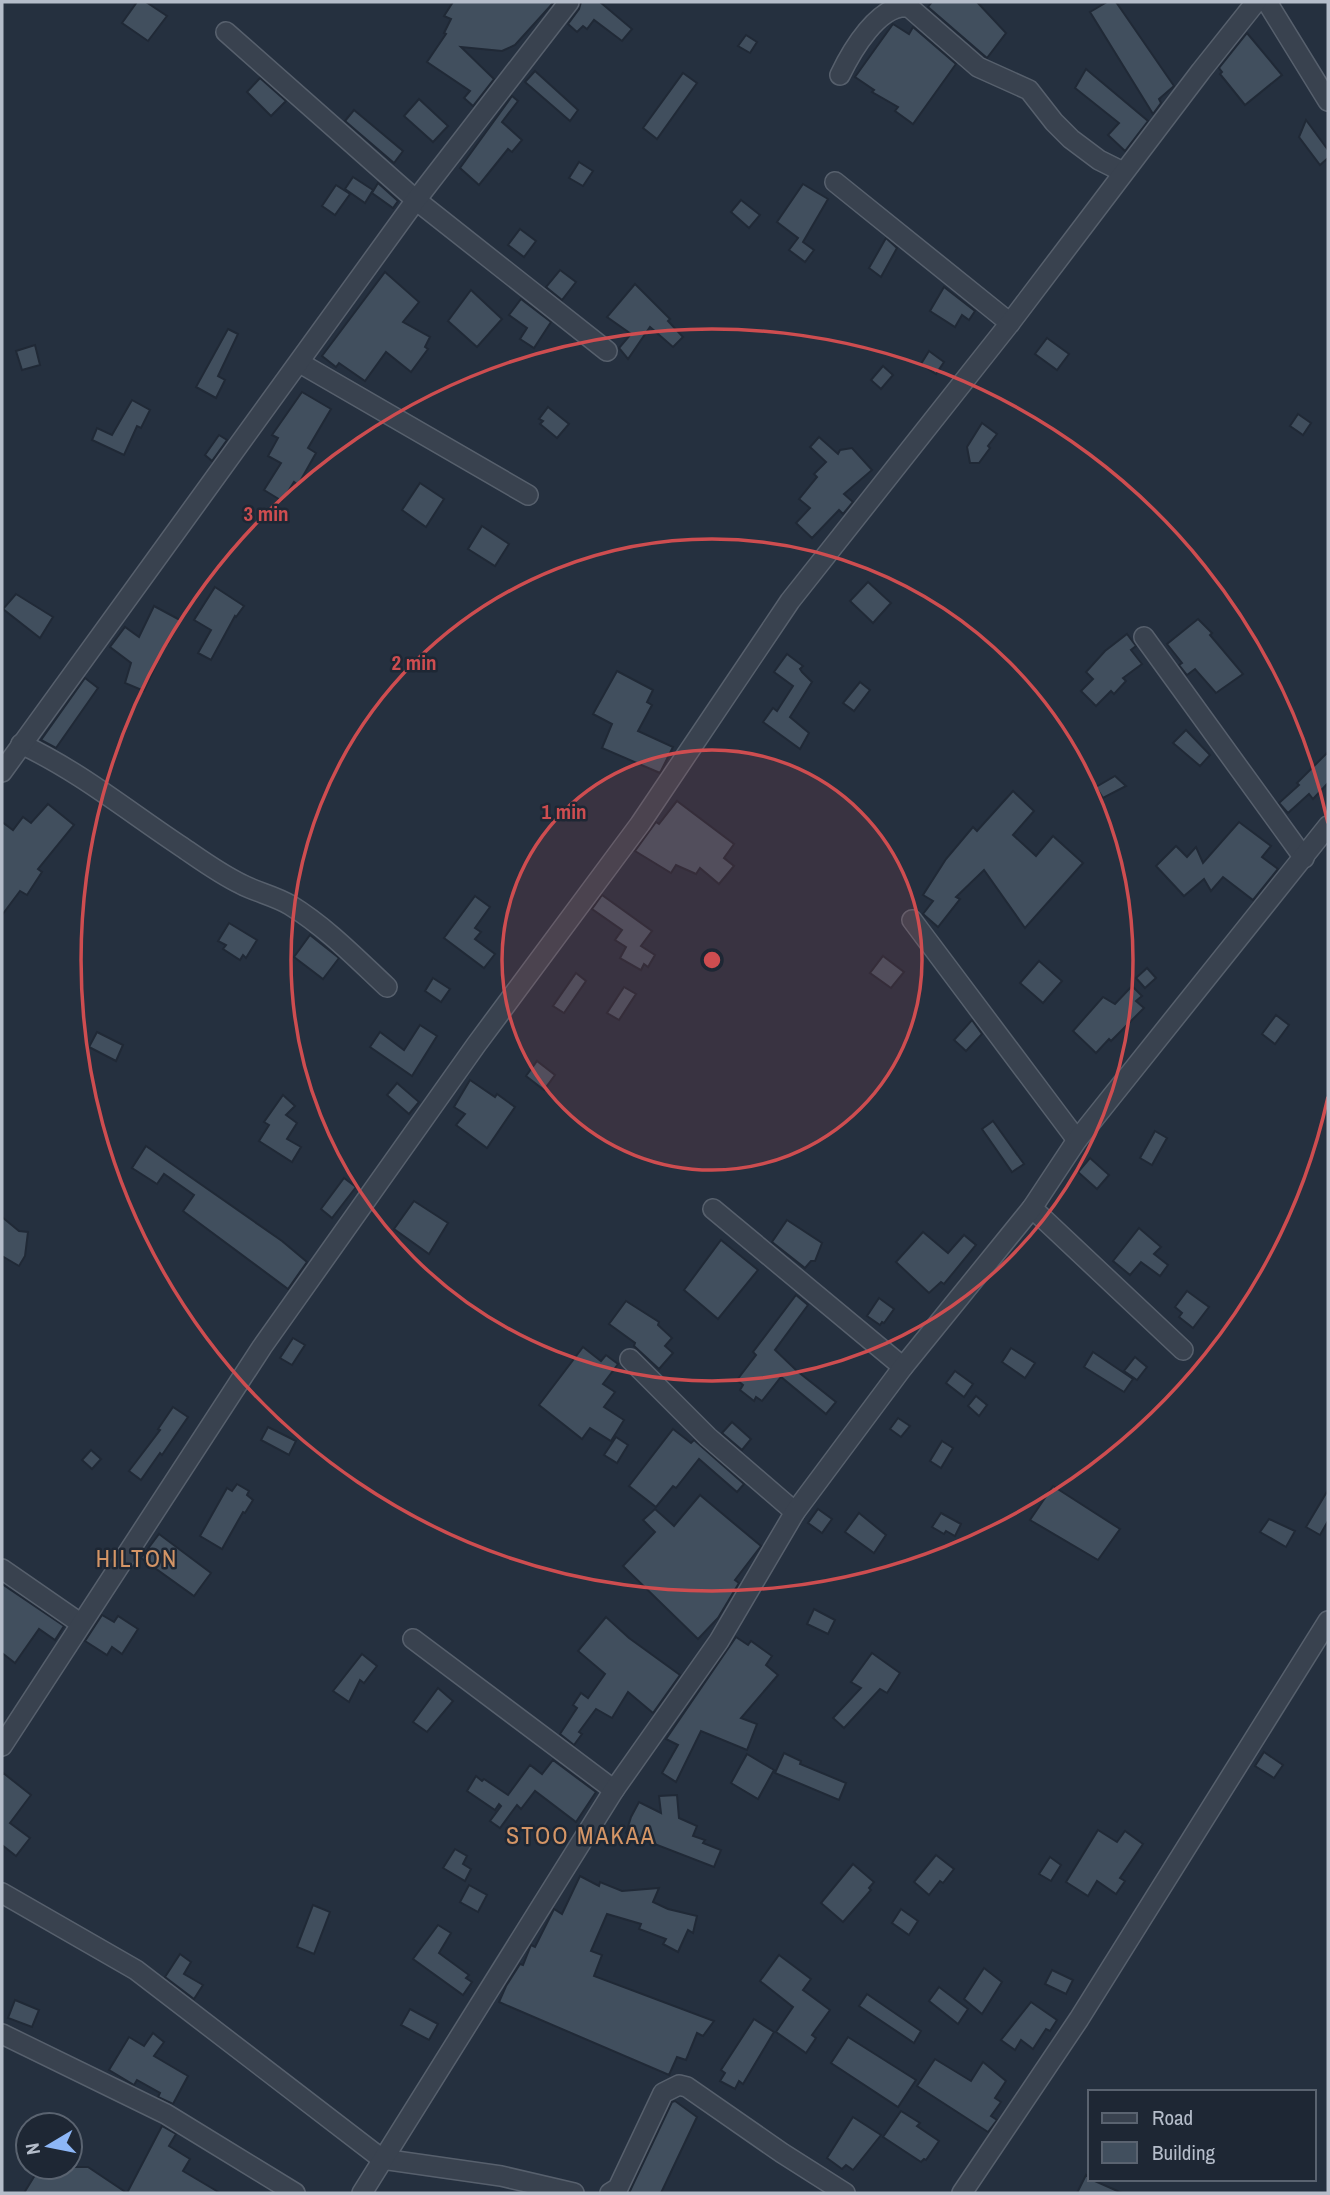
<svg xmlns="http://www.w3.org/2000/svg" width="1330" height="2195" viewBox="0 0 1330 2195" font-family="'Archivo Narrow',sans-serif">
<rect width="100%" height="100%" fill="#25303f"/>
<g fill="#414f5e" stroke="#202936" stroke-width="2">
<path d="M137,2h9l21,14 -19,25 -26,-18z"/>
<path d="M453,2h101l-39,43 -13,6 -41,-4 33,32 -21,27 -9,-8 6,-7 -43,-29 19,-28 -2,-1 7,-14 -7,-3z"/>
<path d="M581,2h19l32,27 -10,12 -28,-21 -7,9 -4,-3 -6,6 -9,-8 11,-15z"/>
<path d="M932,2h45l29,31 -19,25 -59,-51z"/>
<path d="M1107,2h9l58,84 -15,13 2,4 -8,11 -63,-102z"/>
<path d="M893,24l16,10 4,-7 43,37 -43,60 -18,-13 3,-4 -26,-15 2,-2 -19,-13z"/>
<path d="M1247,33l35,42 -37,30 -25,-31 2,-2 -3,-4z"/>
<path d="M746,35l11,7 -7,11 -12,-7z"/>
<path d="M1086,69l62,52 -23,30 -17,-16 11,-12 -44,-35z"/>
<path d="M535,71l43,39 -8,11 -45,-39z"/>
<path d="M683,73l14,10 -40,56 -14,-11z"/>
<path d="M260,78l26,23 -15,15 -24,-24z"/>
<path d="M512,96l6,5 -16,21 20,18 -10,12 -4,-3 -29,36 -19,-17z"/>
<path d="M419,99l29,27 -15,16 -29,-26z"/>
<path d="M354,110l49,41 -9,12 -49,-42z"/>
<path d="M1306,120l22,30v8l-8,7 -21,-28z"/>
<path d="M579,162l14,9 -10,15 -14,-8z"/>
<path d="M353,177l20,13 -8,13 -20,-14z"/>
<path d="M378,183l20,18 -5,7 -21,-15z"/>
<path d="M803,184l25,15 -25,43 11,8 -9,12 -16,-12 9,-12 -21,-16z"/>
<path d="M336,185l14,9 -15,21 -13,-9z"/>
<path d="M741,200l19,15 -11,13 -18,-16z"/>
<path d="M520,229l16,12 -12,16 -16,-12z"/>
<path d="M886,238l11,10 -16,29 -12,-9z"/>
<path d="M560,270l16,12 -14,18 -16,-13z"/>
<path d="M385,272l34,30 -16,20 27,15 -5,10 3,2 -17,23 -25,-20 -21,29 -26,-18 -3,4 -14,-11z"/>
<path d="M635,284l35,35 -2,2 15,16 -10,10 -23,-20 -22,32 -9,-11 12,-14 -24,-17z"/>
<path d="M944,287l31,24 -6,9 -7,-5 -7,12 -25,-16z"/>
<path d="M471,290l31,29 -25,28 -29,-26z"/>
<path d="M521,299l30,23 -17,26 -14,-9 7,-11 -18,-13z"/>
<path d="M228,329l10,5 -20,42 7,4 -9,18 -20,-11z"/>
<path d="M1047,338l22,16 -12,16 -22,-16z"/>
<path d="M35,345l5,20 -18,5 -6,-19z"/>
<path d="M929,351l15,11 -8,12 -15,-10z"/>
<path d="M883,366l10,9 -12,14 -10,-9z"/>
<path d="M302,392l29,17 -23,39 8,5 -18,32 -4,-3 -12,19 -18,-11 17,-27 -13,-7 10,-18 -6,-3z"/>
<path d="M132,400l18,10 -9,18 -4,-2 -13,29 -32,-15 5,-12 15,7z"/>
<path d="M548,407l21,17 -12,14 -17,-14 3,-3 -4,-2z"/>
<path d="M1298,414l13,9 -8,12 -13,-9z"/>
<path d="M982,423l15,11 -9,12 2,2 -11,15h-9l-3,-16z"/>
<path d="M219,435l8,5 -15,21 -7,-6z"/>
<path d="M819,437l19,17 2,-4 12,-2 20,22 -28,24 9,8 -10,12 -4,-4 -27,28 -16,-15 14,-15 -11,-9 18,-22 -3,-3 12,-12 -16,-15z"/>
<path d="M420,483l24,16 -18,28 -24,-17z"/>
<path d="M482,526l27,18 -14,22 -27,-17z"/>
<path d="M868,582l23,21 -18,20 -23,-22z"/>
<path d="M215,587l29,19 -8,11 -1,-1 -24,44 -13,-7 13,-23 -17,-10z"/>
<path d="M16,594l37,23 -13,21 -37,-29z"/>
<path d="M154,606l26,14 -12,24 -2,-1 -22,48 -19,-8 6,-20 -21,-16 15,-20 14,10z"/>
<path d="M1198,619l14,14 -2,2 33,39 -27,19 -21,-24 -8,6 -8,-10 3,-2 -15,-19z"/>
<path d="M1127,634l9,12 -5,4 11,14 -19,14 3,3 -12,13 -3,-3 -15,15 -15,-15 12,-12 -7,-7 19,-21z"/>
<path d="M787,654l16,12 -3,3 2,3 10,10 -22,35 19,16 -9,16 -37,-27 10,-14 4,3 16,-25 -19,-14z"/>
<path d="M617,671l36,19 -6,12 5,3 -14,26 35,16 -13,26 -58,-25 10,-24 -19,-10z"/>
<path d="M85,678l13,10 -42,60 -15,-8z"/>
<path d="M860,682l10,8 -16,21 -11,-8z"/>
<path d="M1186,730l24,25 -10,11 -27,-23z"/>
<path d="M1328,752v31l-15,16 -4,-5 -21,19 -9,-10 20,-18 -2,-2z"/>
<path d="M1115,776l11,10 -23,12 -7,-11z"/>
<path d="M1013,791l21,20 -21,24 23,21 17,-20 30,27 -58,65 -41,-58 -28,27 4,2 -22,28 -15,-13 10,-13 -10,-6 23,-36 27,-32 4,4z"/>
<path d="M677,801l57,43 -10,14 10,8 -15,18 -19,-16 -4,6 -20,-9 -5,8 -36,-22 21,-29 3,2z"/>
<path d="M48,804l26,21 -36,44 4,3 -15,23 -7,-4 -18,24v-93l11,8 10,-13 8,6z"/>
<path d="M1239,822l32,24 -9,11 16,12 -25,31 -30,-23 -12,14 -7,-12 -20,17 -28,-30 20,-20 11,11 9,-10 7,16z"/>
<path d="M602,895l50,36 -11,15 14,9 -7,12 -4,-3 -3,6 -21,-12 6,-11 -11,-7 7,-10 -30,-21z"/>
<path d="M475,896l15,11 -15,21 6,4 -6,7 20,15 -11,14 -40,-30z"/>
<path d="M229,923l28,17 -11,18 -3,-3 -3,5 -17,-11 3,-4 -8,-4z"/>
<path d="M310,935l29,23 -16,21 -29,-22z"/>
<path d="M883,956l21,16 -13,16 -21,-15z"/>
<path d="M1039,961l23,20 -19,22 -23,-20z"/>
<path d="M1147,968l9,10 -11,10 -9,-10z"/>
<path d="M576,973l10,8 -22,32 -11,-7z"/>
<path d="M433,978l17,11 -9,13 -16,-11z"/>
<path d="M1132,986l10,10 -6,5 8,7 -33,33 -2,-2 -13,14 -23,-22 30,-34 12,7z"/>
<path d="M624,987l12,7 -17,26 -12,-7z"/>
<path d="M1276,1015l13,10 -14,19 -13,-10z"/>
<path d="M972,1020l10,14 -16,17 -12,-11z"/>
<path d="M420,1025l17,11 -25,40 -42,-29 10,-15 24,18z"/>
<path d="M97,1032l26,13 -7,16 -27,-14z"/>
<path d="M537,1061l18,14 -11,15 -18,-14z"/>
<path d="M470,1080l25,17 2,-3 18,13 -28,41 -31,-23 9,-11 -11,-7z"/>
<path d="M397,1083l22,19 -10,12 -22,-19z"/>
<path d="M283,1095l12,11 -9,9 11,8 -10,16 14,8 -9,15 -33,-21 10,-16 -5,-3z"/>
<path d="M993,1121l31,43 -12,8 -30,-43z"/>
<path d="M1155,1131l12,7 -15,27 -12,-7z"/>
<path d="M146,1146l136,95 25,21 -19,27 -105,-78 11,-16 -30,-21 -7,10 -25,-16z"/>
<path d="M1090,1158l19,17 -12,14 -19,-17z"/>
<path d="M344,1178l12,9 -24,31 -11,-9z"/>
<path d="M414,1201l34,22 -19,31 -35,-25z"/>
<path d="M2,1217l17,14 9,1 -3,24 -6,10 -17,-10z"/>
<path d="M787,1220l35,23 -7,18h-4l-6,7 -33,-26z"/>
<path d="M1139,1228l22,19 -7,7 14,11 -8,11 -19,-14 -11,13 -17,-14z"/>
<path d="M923,1232l25,21 16,-18 12,10 -32,39 -3,-2 -12,11 -33,-31z"/>
<path d="M721,1240l37,30 -40,49 -34,-29z"/>
<path d="M1187,1291l22,16 -16,21 -14,-11 3,-4 -7,-6z"/>
<path d="M796,1295l12,10 -33,45 22,21 39,31 -10,12 -45,-37 -19,24 -6,-4 -2,4 -14,-11 3,-5 -6,-5 19,-25 -3,-3z"/>
<path d="M879,1298l15,11 -10,14 -2,-1 -2,3 -13,-9z"/>
<path d="M626,1301l33,21 -1,3 14,13 -7,8 8,7 -14,16 -25,-23 1,-3 -26,-19z"/>
<path d="M293,1338l12,7 -13,20 -12,-7z"/>
<path d="M583,1347l18,14 5,-6 12,9 -15,20 12,8 -11,15 20,13 -13,21 -21,-13 -8,11 -43,-34z"/>
<path d="M1011,1348l24,15 -10,15 -23,-16z"/>
<path d="M1093,1352l40,27 -9,13 -40,-25z"/>
<path d="M1135,1357l12,10 -10,13 -13,-9z"/>
<path d="M955,1371l18,13 -9,13 -18,-14z"/>
<path d="M976,1396l11,9 -8,11 -11,-10z"/>
<path d="M173,1407l15,10 -26,38 -2,-2 -19,27 -12,-9 31,-41 -2,-1z"/>
<path d="M898,1418l12,8 -9,11 -11,-8z"/>
<path d="M732,1422l19,17 -9,11 -20,-17z"/>
<path d="M268,1427l28,14 -7,14 -28,-15z"/>
<path d="M673,1429l18,14 3,-3 50,44 -7,8 -38,-33 -23,29 -3,-2 -17,21 -27,-21z"/>
<path d="M616,1437l12,8 -11,18 -13,-8z"/>
<path d="M942,1441l11,7 -12,20 -11,-7z"/>
<path d="M91,1450l10,9 -9,10 -10,-9z"/>
<path d="M237,1484l12,7 -2,4 6,5 -8,13 -2,-1 -21,37 -22,-13 27,-48 5,3z"/>
<path d="M1053,1486l67,43 -22,31 -68,-40z"/>
<path d="M1328,1490v31l-8,14 -14,-8z"/>
<path d="M700,1495l61,51 -26,34 4,3 -21,35 -20,21 -75,-73 32,-34 -12,-12 12,-11 19,17z"/>
<path d="M818,1509l14,10 -10,14 -14,-10z"/>
<path d="M859,1513l27,22 -12,18 -29,-21z"/>
<path d="M941,1513l20,11 -6,12 -9,-5 -2,3 -12,-7z"/>
<path d="M1269,1519l26,12 -9,16 -26,-15z"/>
<path d="M159,1534l52,39 -17,23 -53,-38z"/>
<path d="M2,1584l62,42 -9,14 -16,-11 -24,34 -13,-10z"/>
<path d="M814,1609l21,11 -7,14 -21,-10z"/>
<path d="M102,1615l12,7 4,-6 20,13 -16,25 -10,-7 -5,8 -22,-14z"/>
<path d="M606,1617l23,21 51,37 -27,38 -25,-21 -16,26 -16,-9 -17,23 3,2 -8,11 -14,-11 17,-26 -4,-3 8,-12 7,5 17,-24 -27,-23z"/>
<path d="M736,1637l12,8 3,-4 21,15 -6,9 12,10 -37,43 16,6 -10,26 -46,-19 -25,51 -14,-9 16,-28 -12,-6z"/>
<path d="M872,1653l28,20 -13,20 -7,-4 -36,39 -11,-10 28,-30 -10,-6z"/>
<path d="M362,1654l15,12 -13,17 -4,-3 -11,22 -16,-11z"/>
<path d="M438,1688l15,13 -26,31 -14,-10z"/>
<path d="M1264,1752l19,13 -9,13 -19,-12z"/>
<path d="M784,1753l17,8 -1,3 46,19 -7,17 -64,-27z"/>
<path d="M747,1754l27,16 -16,29 -27,-16z"/>
<path d="M553,1760l43,32 -20,30 -41,-31 -14,18 -4,-4 -17,23 -10,-7 11,-15 -2,-2 -4,6 -28,-19 9,-15 6,5 2,-2 24,16 22,-30 12,9z"/>
<path d="M2,1772l29,23 -21,28 20,15 -14,18 -14,-11z"/>
<path d="M677,1795l2,23 18,8 -4,10 12,4 -2,3 18,7 -7,17 -88,-34 5,-16 8,-15 22,11 -2,-17z"/>
<path d="M1098,1830l19,12 8,-11 18,13 -23,34 5,3 -9,13 -19,-13 -9,15 -22,-14z"/>
<path d="M455,1849l12,7 -4,8 8,5 -6,12 -22,-13z"/>
<path d="M936,1855l18,14 -11,14 -3,-2 -11,14 -15,-13z"/>
<path d="M1050,1857l11,8 -10,16 -12,-7z"/>
<path d="M853,1864l21,18 -5,6 2,2 -28,32 -22,-19z"/>
<path d="M580,1876l19,10 1,-4 22,9 37,-3 -6,14 15,7 29,7 -4,17 -5,-3 -10,22 -15,-8 3,-5 -27,-10 2,-5 -34,-10 -16,37 11,4 -8,21 120,45 -11,15 -6,-3 -11,27 -9,-3 -8,18 -170,-73 7,-16 14,-22 3,1 8,-20 4,2 19,-38 8,5z"/>
<path d="M469,1885l18,10 -9,17 -18,-10z"/>
<path d="M313,1905l17,7 -16,42 -17,-7z"/>
<path d="M901,1909l17,12 -9,14 -17,-12z"/>
<path d="M438,1925l13,8 -12,20 30,22 -3,3 6,4 -9,13 -50,-36z"/>
<path d="M180,1954l11,8 -7,12 19,11 -9,14 -29,-22z"/>
<path d="M779,1955l32,24 -8,11 27,20 -18,25 4,3 -10,15 -30,-21 17,-25 -33,-26z"/>
<path d="M984,1968l18,14 -20,32 -18,-15z"/>
<path d="M1052,1970l21,10 -7,14 -21,-10z"/>
<path d="M939,1987l29,22 -10,15 -29,-23z"/>
<path d="M867,1994l54,37 -7,12 -55,-37z"/>
<path d="M15,2000l24,10 -7,17 -24,-9z"/>
<path d="M1031,2002l26,18 -7,11 -4,-2 -13,20 -12,-9 -6,10 -14,-10z"/>
<path d="M410,2009l28,15 -9,16 -28,-15z"/>
<path d="M754,2019l20,13 -31,52 -4,-3 -4,8 -15,-8 5,-8 -4,-3z"/>
<path d="M153,2033l11,9 -10,14 34,20 -15,28 -15,-7 2,-4 -23,-13 -3,5 -25,-15 20,-33 15,9z"/>
<path d="M848,2037l68,43 -18,27 -67,-44z"/>
<path d="M935,2059l36,22 12,-19 23,19 -11,17 6,4 -10,14 6,4 -9,12 -71,-46z"/>
<path d="M675,2101l22,16 -36,76h-32l43,-91z"/>
<path d="M901,2111l19,12 -3,3 22,15 -13,19 -2,-1 -3,3 -38,-25z"/>
<path d="M853,2117l28,18 -28,35 -7,-5 -4,4 -15,-11z"/>
<path d="M162,2126l14,8 -7,12 21,13 -7,12 37,22h-196l16,-26h48l39,26z"/>
<path d="M1086,2175l4,4 32,14h-45z"/>
</g>
<g fill="none" stroke-linecap="round" stroke-linejoin="round">
<g stroke="#57606d" stroke-width="22">
<g id="street">
<path d="M1267,2l61,99"/>
<path d="M226,32l190,168 191,151"/>
<path d="M840,75c11,-23 39,-72 69,-68l69,60 51,23 25,32 17,17 28,21 24,12"/>
<path d="M835,182l175,141"/>
<path d="M300,363l228,132"/>
<path d="M1144,637l160,221"/>
<path d="M21,744c58,27 108,68 161,103 19,13 38,27 59,37 15,8 34,12 49,21 36,22 66,53 97,82"/>
<path d="M2,772l414,-572 153,-198"/>
<path d="M912,920l165,220"/>
<path d="M1032,1208l151,142"/>
<path d="M713,1209l190,158"/>
<path d="M630,1359l78,78 87,75"/>
<path d="M2,1569l78,54"/>
<path d="M413,1639l201,151"/>
<path d="M2,1746l260,-399 214,-302 164,-221 150,-223 220,-278 191,-252 55,-69"/>
<path d="M2,1893l134,77 246,189 119,17 73,17"/>
<path d="M2,2034l164,80 129,79"/>
<path d="M362,2193l252,-403 105,-149 76,-129 108,-145 129,-159 45,-68 251,-314"/>
<path d="M610,2193l8,-5 45,-95 16,-8 8,2 95,66 63,40"/>
<path d="M962,2193l117,-174 249,-398"/>
</g>
</g>
<use href="#street" stroke="#39424f" stroke-width="19"/>
</g>
<circle cx="712" cy="960" r="210" fill="#ce4d50" fill-opacity=".12"/>
<g fill="none" stroke="#ce4d50" stroke-width="3.5">
<circle cx="712" cy="960" r="210"/>
<circle cx="712" cy="960" r="421"/>
<path d="M1328 1097A631 631 0 1 1 1328 823"/>
</g>
<g text-anchor="middle" dominant-baseline="central" stroke-width="5" stroke-linejoin="round" paint-order="stroke">
<g font-size="24" letter-spacing="2" fill="#d49566" stroke="#1e2734">
<text x="137" y="1558">HILTON</text>
<text x="581" y="1835">STOO MAKAA</text>
</g>
</g>
<circle cx="712" cy="960" r="10" fill="#ce4d50" stroke="#1e2734" stroke-width="3.5"/>
<g font-size="21" text-anchor="middle" font-weight="bold" fill="#ce4d50" stroke="#1e2734" stroke-width="5" stroke-linejoin="round" paint-order="stroke">
<text x="266" y="521">3 min</text>
<text x="414" y="670">2 min</text>
<text x="564" y="819">1 min</text>
</g>
<rect width="1330" height="2195" fill="none" stroke="#b5bdca" stroke-width="7"/>
<rect x="1088" y="2090" width="228" height="91" fill="#1e2734" stroke="#5a6370" stroke-width="2"/>
<rect x="1102" y="2113" width="35" height="10" fill="#39424f" stroke="#5a6370" stroke-width="2"/>
<text x="1152" y="2125" font-size="21" fill="#b5bdca">Road</text>
<rect x="1102" y="2142" width="35" height="21" fill="#414f5e" stroke="#5a6370" stroke-width="2"/>
<text x="1152" y="2160" font-size="21" fill="#b5bdca">Building</text>
<g transform="translate(49 2146) rotate(260)"><circle r="33" fill="#1e2734" stroke="#5a6370" stroke-width="2"/>
<path d="M0-5L12 26L0 18L-12 26Z" fill="#8db7f7"/>
<text y="-10" font-size="19" font-weight="bold" text-anchor="middle" fill="#b5bdca">N</text>
</g>
</svg>
